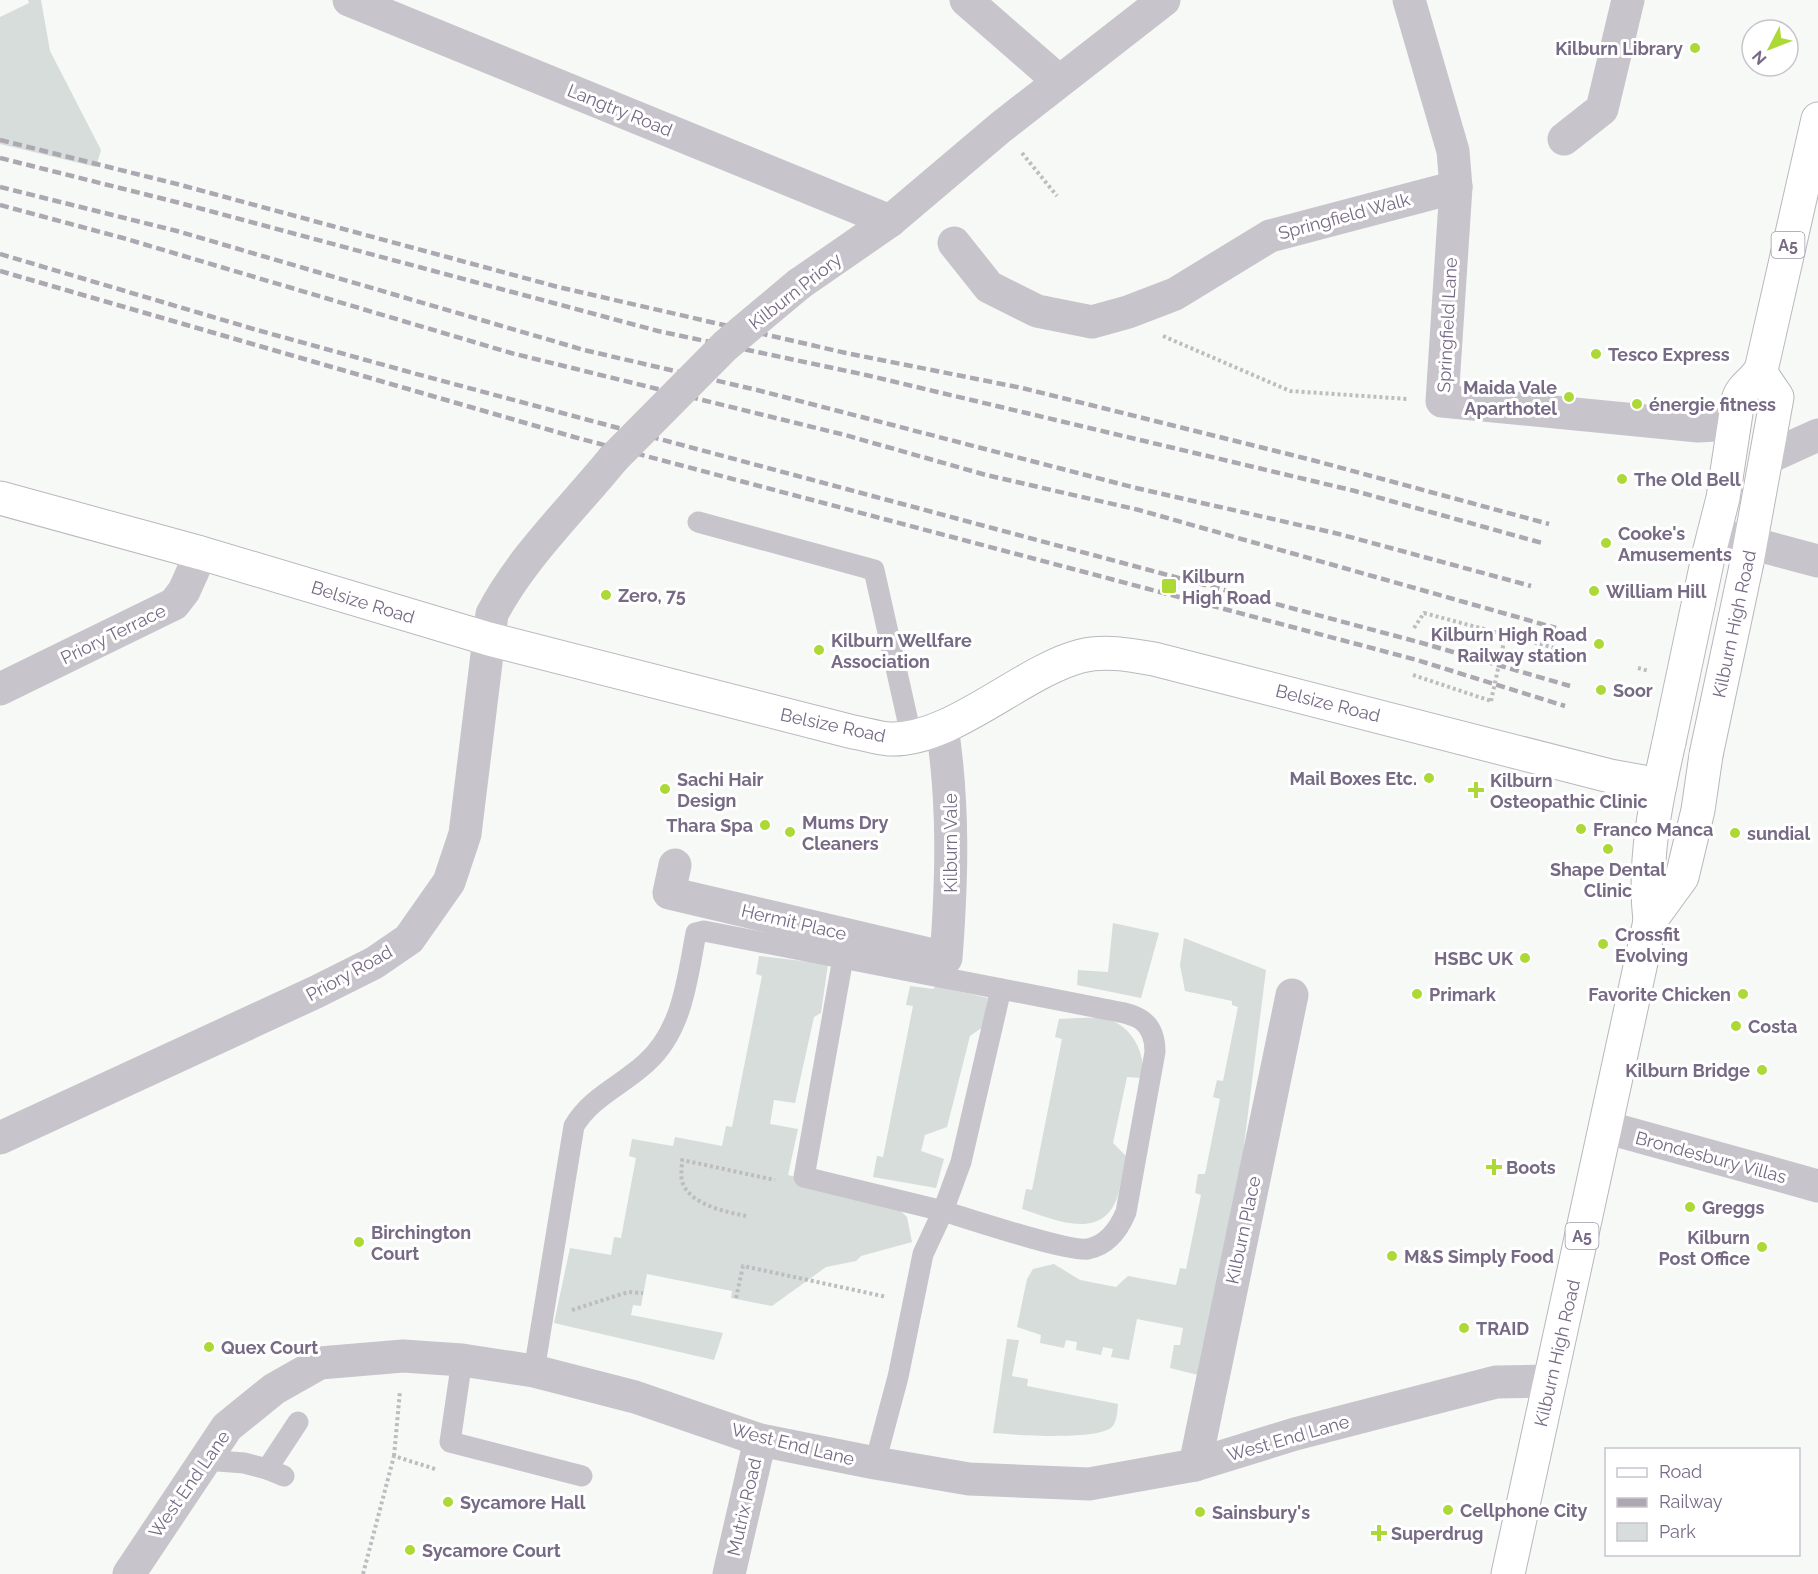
<svg xmlns="http://www.w3.org/2000/svg" width="1818" height="1574" viewBox="0 0 1818 1574" font-family="Raleway,sans-serif">
<rect width="100%" height="100%" fill="#f6f9f6"/>
<g fill="#d6dddb">
<path d="M28,0h13l9,51 51,99 -5,17 -96,-23v-127l29,-14z"/>
<path d="M1113,923l46,10 -18,65 -64,-13 1,-15 30,2z"/>
<path d="M1184,938l82,32 -50,398 -14,8 -32,-8 4,-23h6l3,-17 -46,-9 -8,41 -18,-3 2,-8 -10,-2 -2,8 -25,-5 1,-8 -11,-2 -2,8 -24,-5 1,-8 -24,-8 10,-48 6,-10 21,-5 26,16 36,7 12,-11 48,9 4,-17 6,1 15,-74 -6,-2 3,-19h7l15,-75 -7,-2 4,-17 6,1 15,-74 -6,-2v-4l-47,-10 -5,-26z"/>
<path d="M759,956l69,8 -7,49 -7,4 -19,86 -21,-3 -4,24 28,5 -10,46 104,27 15,15 5,25 -51,14 -5,5 -30,6 -54,39 -41,-8 1,-7 -85,-17 -6,32 -8,-1 -2,10 92,18 -9,27 -160,-37 16,-75 41,7 3,-18 7,1 15,-80 -7,-2 3,-17 41,7 2,-9 47,9 4,-20 6,1 30,-151 -6,-2z"/>
<path d="M910,986l23,3 3,-3 52,12 -5,29 -13,9 -23,91 -22,8 -4,16 23,8 -8,29 -63,-11 4,-21 6,1 30,-151 -7,-1z"/>
<path d="M1059,1019c16,0 42,-4 56,3 20,10 31,35 27,56l-15,-1 -14,66 13,13c-3,13 -5,29 -9,42 -16,44 -64,21 -95,11l4,-20 6,1 30,-151 -7,-2z"/>
<path d="M1007,1339l12,1 -7,36 16,3 -1,7 91,18c-1,9 -1,21 -9,25 -19,11 -93,6 -116,4z"/>
</g>
<g fill="none" stroke-linecap="round" stroke-linejoin="round">
<g stroke="#bbb7bf" stroke-width="35">
<path id="secondary" d="M0,498l201,55 288,86 364,93c12,2 24,6 36,7 62,3 133,-68 192,-83 24,-6 50,-1 73,3l456,117 50,9"/>
</g>
<g stroke="#b9b6bd" stroke-width="35">
<g id="primary">
<path d="M1709,553l14,-55 15,-98c4,-15 20,-20 24,-34l56,-247"/>
<path d="M1747,562l30,-165 -17,-25"/>
<path d="M1650,921l32,-44 16,-67 8,-55"/>
<path d="M1508,1574l142,-653c-7,-60 6,-121 19,-179"/>
</g>
</g>
<g stroke="#bebcc1" stroke-width="4" stroke-dasharray="3 3" stroke-linecap="butt">
<path d="M1022,153l35,43"/>
<path d="M1163,336l127,55 118,8"/>
<path d="M1414,628l10,-15 131,35"/>
<path d="M1638,668l11,3"/>
<path d="M1413,675l78,26"/>
<path d="M746,1216c-20,-4 -54,-11 -63,-32 -3,-6 -1,-17 -1,-24l93,20"/>
<path d="M736,1298l7,-32 144,31"/>
<path d="M572,1310l56,-18 15,1"/>
<path d="M394,1456l6,-65"/>
<path d="M363,1574l31,-118 41,13"/>
</g>
<g stroke="#c8c4cb" stroke-width="21">
<path d="M698,522l176,48 37,165"/>
<path d="M843,958l-39,219 139,34 18,-49 40,-173"/>
<path d="M462,1360l-12,82 132,34"/>
<path d="M534,1371l40,-245c17,-29 47,-40 72,-63 37,-33 41,-84 50,-130l8,-2 390,76c32,7 61,5 61,45l-29,160c-7,17 -18,33 -38,37 -20,3 -119,-30 -145,-38l-20,43 -25,123 -23,86"/>
<path d="M205,1460l39,3 23,6"/>
<path d="M284,1476l-17,-7 31,-47"/>
</g>
<g stroke="#c8c4cb" stroke-width="33">
<path d="M349,0l541,221"/>
<path d="M966,0l93,81"/>
<path d="M1409,0l44,151 3,36 -14,214 256,25 35,-2"/>
<path d="M1564,139l38,-30 26,-109"/>
<path d="M954,243l35,44 48,24 55,11 36,-10 47,-18 95,-58 186,-49"/>
<path d="M1767,458l51,-23"/>
<path d="M1713,533l105,28"/>
<path d="M0,689l174,-85 10,-13 17,-38"/>
<path d="M675,865l-6,28 277,65c6,-78 8,-153 -4,-231"/>
<path d="M1605,1127l213,59"/>
<path d="M1195,1465l97,-470"/>
<path d="M129,1574l98,-147 47,-38 46,-26 83,-7 59,4 72,11 101,26 125,43 115,23 94,16 120,5 106,-19 100,-31 201,-52 55,-1"/>
<path d="M729,1574l31,-134"/>
</g>
<g stroke="#c8c4cb" stroke-width="33">
<path d="M799,284l91,-63 111,-94 163,-127"/>
<path d="M0,1138l316,-146 58,-29 35,-24 40,-57 16,-48 27,-220c29,-56 81,-106 121,-155"/>
</g>
<use href="#secondary" stroke="#fff" stroke-width="33"/>
<use href="#primary" stroke="#fff" stroke-width="33"/>
<g stroke="#aca7b1" stroke-width="4.5" stroke-dasharray="9 4.5" stroke-linecap="butt">
<path d="M0,140l177,44 381,103 288,66 176,35 290,72 237,64"/>
<path d="M0,158l176,44 482,129 208,44 489,116 187,52"/>
<path d="M0,187l177,44 407,119 173,40 379,98 203,46 192,52"/>
<path d="M0,205l123,33 388,115 334,82 141,40 153,35 417,118"/>
<path d="M0,254l257,76 167,46 998,267 148,43"/>
<path d="M0,271l574,166 843,223 148,46"/>
</g>
<g stroke="#b9b6bd" stroke-width="35" stroke-linecap="butt">
<g id="primary-bridge">
<path d="M1669,742l40,-189"/>
<path d="M1706,755l41,-193"/>
</g>
</g>
<path stroke="#bebcc1" stroke-width="4" stroke-dasharray="3 3" stroke-linecap="butt" d="M1491,701l14,-64"/>
<path stroke="#c8c4cb" stroke-width="33" d="M613,459l112,-113 74,-62"/>
<use href="#primary-bridge" stroke="#fff" stroke-width="33"/>
</g>
<g fill="#add936" stroke="#fff" stroke-width="2">
<circle cx="1695" cy="48" r="6"/>
<circle cx="1596" cy="354" r="6"/>
<circle cx="1569" cy="397" r="6"/>
<circle cx="1637" cy="404" r="6"/>
<circle cx="1622" cy="479" r="6"/>
<circle cx="1606" cy="543" r="6"/>
<rect x="1161" y="578" width="16" height="16" rx="3"/>
<circle cx="1594" cy="591" r="6"/>
<circle cx="606" cy="595" r="6"/>
<circle cx="1599" cy="644" r="6"/>
<circle cx="819" cy="650" r="6"/>
<circle cx="1601" cy="690" r="6"/>
<circle cx="1429" cy="778" r="6"/>
<circle cx="665" cy="789" r="6"/>
<path d="M1473 781h6v6h6v6h-6v6h-6v-6h-6v-6h6z"/>
<circle cx="765" cy="825" r="6"/>
<circle cx="1581" cy="829" r="6"/>
<circle cx="790" cy="832" r="6"/>
<circle cx="1735" cy="833" r="6"/>
<circle cx="1608" cy="849" r="6"/>
<circle cx="1603" cy="944" r="6"/>
<circle cx="1525" cy="958" r="6"/>
<circle cx="1417" cy="994" r="6"/>
<circle cx="1743" cy="994" r="6"/>
<circle cx="1736" cy="1026" r="6"/>
<circle cx="1762" cy="1070" r="6"/>
<path d="M1491 1158h6v6h6v6h-6v6h-6v-6h-6v-6h6z"/>
<circle cx="1690" cy="1207" r="6"/>
<circle cx="359" cy="1242" r="6"/>
<circle cx="1762" cy="1247" r="6"/>
<circle cx="1392" cy="1256" r="6"/>
<circle cx="1464" cy="1328" r="6"/>
<circle cx="209" cy="1347" r="6"/>
<circle cx="448" cy="1502" r="6"/>
<circle cx="1448" cy="1510" r="6"/>
<circle cx="1200" cy="1512" r="6"/>
<path d="M1376 1524h6v6h6v6h-6v6h-6v-6h-6v-6h6z"/>
<circle cx="410" cy="1550" r="6"/>
</g>
<g text-anchor="middle" dominant-baseline="central" stroke-width="6" stroke-linejoin="round" paint-order="stroke">
<g fill="#fff" stroke="#a097aa" stroke-width="1.5">
<rect x="1771.5" y="232" width="33" height="26" rx="4.5"/>
<rect x="1565.5" y="1223" width="33" height="26" rx="4.5"/>
</g>
<g font-size="16" font-weight="bold" fill="#776a85">
<text x="1788" y="245">A5</text>
<text x="1582" y="1236">A5</text>
</g>
<g font-size="18" font-weight="bold" fill="#776a85" stroke="#fff" text-anchor="start">
<text x="1683" y="48" text-anchor="end">Kilburn Library</text>
<text x="1608" y="354">Tesco Express</text>
<text x="1557" y="387" text-anchor="end">Maida Vale<tspan x="1557" dy="21">Aparthotel</tspan></text>
<text x="1649" y="404">énergie fitness</text>
<text x="1634" y="479">The Old Bell</text>
<text x="1618" y="533">Cooke's<tspan x="1618" dy="21">Amusements</tspan></text>
<text x="1182" y="576">Kilburn<tspan x="1182" dy="21">High Road</tspan></text>
<text x="1606" y="591">William Hill</text>
<text x="618" y="595">Zero, 75</text>
<text x="1587" y="634" text-anchor="end">Kilburn High Road<tspan x="1587" dy="21">Railway station</tspan></text>
<text x="831" y="640">Kilburn Wellfare<tspan x="831" dy="21">Association</tspan></text>
<text x="1613" y="690">Soor</text>
<text x="1417" y="778" text-anchor="end">Mail Boxes Etc.</text>
<text x="677" y="779">Sachi Hair<tspan x="677" dy="21">Design</tspan></text>
<text x="1490" y="780">Kilburn<tspan x="1490" dy="21">Osteopathic Clinic</tspan></text>
<text x="802" y="822">Mums Dry<tspan x="802" dy="21">Cleaners</tspan></text>
<text x="753" y="825" text-anchor="end">Thara Spa</text>
<text x="1593" y="829">Franco Manca</text>
<text x="1747" y="833">sundial</text>
<text x="1608" y="869" text-anchor="middle">Shape Dental<tspan x="1608" dy="21">Clinic</tspan></text>
<text x="1615" y="934">Crossfit<tspan x="1615" dy="21">Evolving</tspan></text>
<text x="1513" y="958" text-anchor="end">HSBC UK</text>
<text x="1429" y="994">Primark</text>
<text x="1731" y="994" text-anchor="end">Favorite Chicken</text>
<text x="1748" y="1026">Costa</text>
<text x="1750" y="1070" text-anchor="end">Kilburn Bridge</text>
<text x="1506" y="1167">Boots</text>
<text x="1702" y="1207">Greggs</text>
<text x="371" y="1232">Birchington<tspan x="371" dy="21">Court</tspan></text>
<text x="1750" y="1237" text-anchor="end">Kilburn<tspan x="1750" dy="21">Post Office</tspan></text>
<text x="1404" y="1256">M&amp;S Simply Food</text>
<text x="1476" y="1328">TRAID</text>
<text x="221" y="1347">Quex Court</text>
<text x="460" y="1502">Sycamore Hall</text>
<text x="1460" y="1510">Cellphone City</text>
<text x="1212" y="1512">Sainsbury's</text>
<text x="1391" y="1533">Superdrug</text>
<text x="422" y="1550">Sycamore Court</text>
</g>
<g font-size="18" fill="#776a85" stroke="#fff">
<text transform="translate(620 110) rotate(22)">Langtry Road</text>
<text transform="translate(1344 216) rotate(-15)">Springfield Walk</text>
<text transform="translate(795 291) rotate(-38)">Kilburn Priory</text>
<text transform="translate(1447 325) rotate(-87)">Springfield Lane</text>
<text transform="translate(363 602) rotate(17)">Belsize Road</text>
<text transform="translate(1734 624) rotate(-78)">Kilburn High Road</text>
<text transform="translate(113 634) rotate(-26)">Priory Terrace</text>
<text transform="translate(1328 703) rotate(14)">Belsize Road</text>
<text transform="translate(833 725) rotate(12)">Belsize Road</text>
<text transform="translate(950 843) rotate(-90)">Kilburn Vale</text>
<text transform="translate(794 922) rotate(13)">Hermit Place</text>
<text transform="translate(349 973) rotate(-29)">Priory Road</text>
<text transform="translate(1711 1157) rotate(15)">Brondesbury Villas</text>
<text transform="translate(1243 1230) rotate(-78)">Kilburn Place</text>
<text transform="translate(1557 1353) rotate(-77)">Kilburn High Road</text>
<text transform="translate(1288 1438) rotate(-16)">West End Lane</text>
<text transform="translate(793 1444) rotate(14)">West End Lane</text>
<text transform="translate(189 1484) rotate(-55)">West End Lane</text>
<text transform="translate(744 1507) rotate(-77)">Mutrix Road</text>
</g>
</g>
<rect x="1605" y="1448" width="195" height="108" fill="#ffffff" stroke="#c9c3ce" stroke-width="1.5"/>
<rect x="1617" y="1468" width="30" height="9" fill="#ffffff" stroke="#c9c3ce" stroke-width="1.5"/>
<text x="1659" y="1478" font-size="18" fill="#776a85">Road</text>
<rect x="1617" y="1498" width="30" height="9" fill="#aca7b1" stroke="#c9c3ce" stroke-width="1.5"/>
<text x="1659" y="1508" font-size="18" fill="#776a85">Railway</text>
<rect x="1617" y="1523" width="30" height="18" fill="#d6dddb" stroke="#c9c3ce" stroke-width="1.5"/>
<text x="1659" y="1538" font-size="18" fill="#776a85">Park</text>
<g transform="translate(1770 48) rotate(228)"><circle r="28" fill="#ffffff" stroke="#c9c3ce" stroke-width="1.5"/>
<path d="M0-4.5L10 22L0 15L-10 22Z" fill="#add936"/>
<text y="-9" font-size="16" font-weight="bold" text-anchor="middle" fill="#776a85">N</text>
</g>
</svg>
